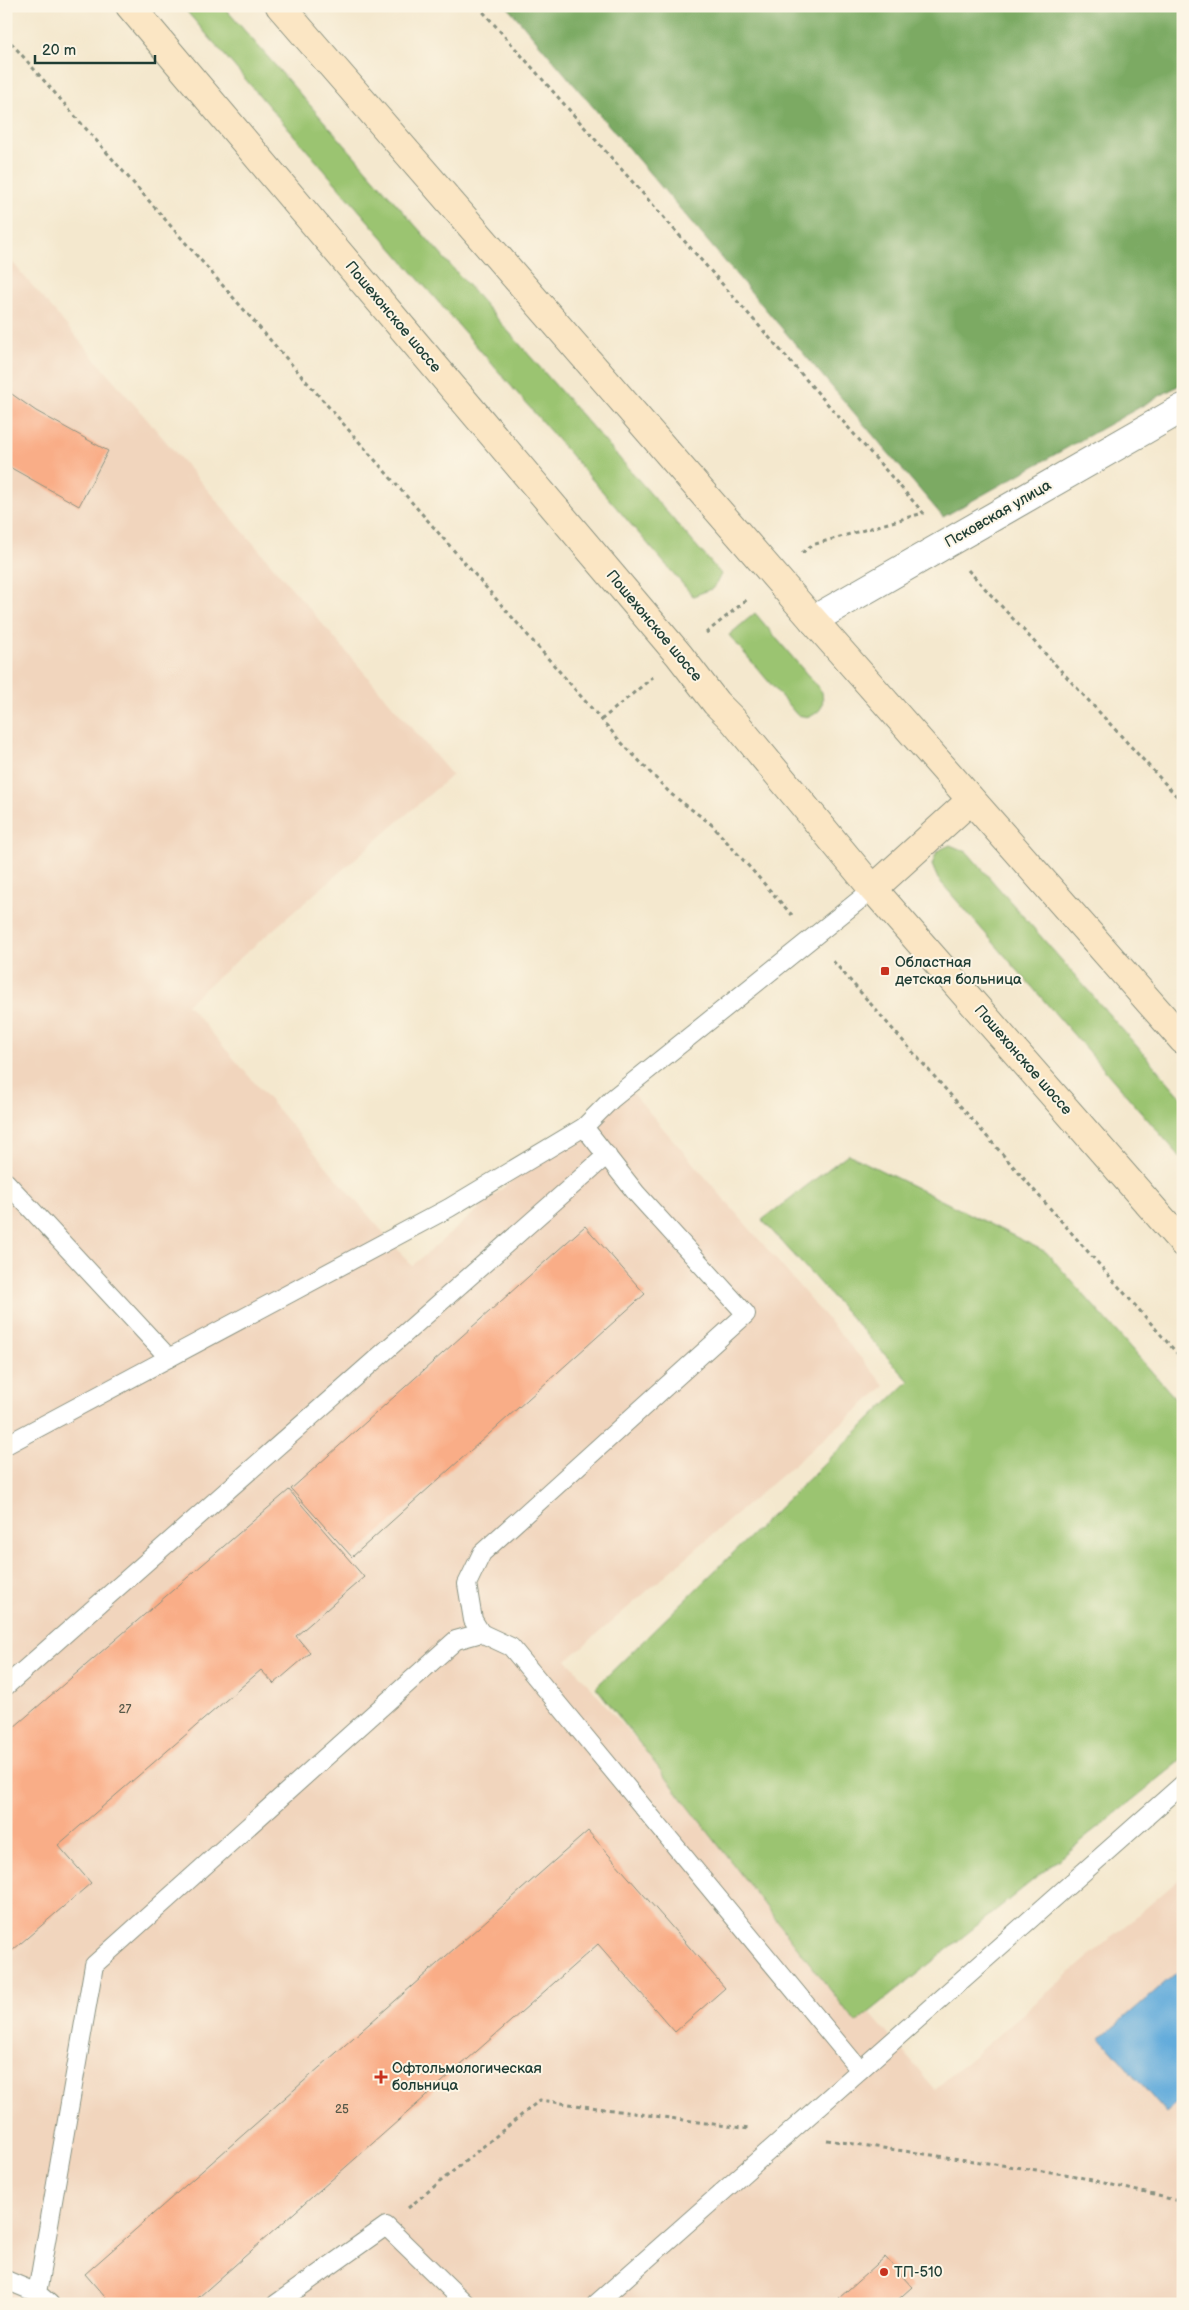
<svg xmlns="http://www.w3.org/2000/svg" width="1189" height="2310" viewBox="0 0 1189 2310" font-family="'Balsamiq Sans',sans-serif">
<rect width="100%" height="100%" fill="#fcf5e5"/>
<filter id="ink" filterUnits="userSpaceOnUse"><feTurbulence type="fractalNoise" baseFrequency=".02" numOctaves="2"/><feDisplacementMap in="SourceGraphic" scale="10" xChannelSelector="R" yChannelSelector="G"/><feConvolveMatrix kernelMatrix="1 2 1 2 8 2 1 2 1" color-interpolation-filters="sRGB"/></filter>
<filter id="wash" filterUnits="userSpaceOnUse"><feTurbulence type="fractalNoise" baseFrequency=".0096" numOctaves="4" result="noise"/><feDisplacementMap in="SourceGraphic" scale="20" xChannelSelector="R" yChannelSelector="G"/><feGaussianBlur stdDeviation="1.12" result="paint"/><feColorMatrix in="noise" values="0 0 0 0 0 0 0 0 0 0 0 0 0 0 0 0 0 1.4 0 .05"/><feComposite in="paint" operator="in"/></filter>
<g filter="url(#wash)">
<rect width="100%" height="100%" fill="#f4e8ce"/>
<path fill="#f1d5bd" d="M6,255l446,520 -265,229 225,262 213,-182 260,302 -318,274 368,429 248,-213v428h-1177z"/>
<g fill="#9bc471" stroke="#5d8052">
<path d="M182,6h41l498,568 -7,14 -21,8z"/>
<path d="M755,613l67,79c2,14 0,19 -13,25l-12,-2 -68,-80z"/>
<path d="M950,845l17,7 216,247v61l-245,-281 -6,-14 5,-14z"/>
<path d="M848,1154l198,98 137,155v352l-327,264 -260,-336 313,-306 -147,-161z"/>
</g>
<path fill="#7caa63" stroke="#4e744c" d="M507,6h676v377l-240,134z"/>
<path fill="#63acdb" stroke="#417488" d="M1183,1967v131l-17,15 -65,-75z"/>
<g id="blocks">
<g fill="#f9ad87">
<path d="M6,390l30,21 72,40 -29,55 -73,-41z"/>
<path d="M585,1226l60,68 -293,263 -61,-68z"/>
<path d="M289,1490l75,87 -68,59 14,17 -36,31 -13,-14 -203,175 33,38 -85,73v-222z"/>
<path d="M588,1831l137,157 -50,44 -77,-88 -407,360h-80l-26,-30z"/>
<path d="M885,2257l27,30 -19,17h-50l-4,-6z"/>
</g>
</g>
</g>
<g filter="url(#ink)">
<use href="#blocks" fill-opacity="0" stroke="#8a9281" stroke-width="1"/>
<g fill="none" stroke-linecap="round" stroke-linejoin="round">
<g stroke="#8a9281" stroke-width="20">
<g id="service">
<path d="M6,1182l163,176"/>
<path d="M6,1445l443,-237 135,-81 28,-28 261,-210"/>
<path d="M481,1633l-8,-13 -6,-36 15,-31 264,-239 -110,-121 -52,-66"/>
<path d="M6,1686l601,-531"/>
<path d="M6,2280l31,13"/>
<path d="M50,2304l-13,-11 57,-328 362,-325 25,-7 30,14 349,423"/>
<path d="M276,2304l110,-78 80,78"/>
<path d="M596,2304l587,-520"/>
</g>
</g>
<g stroke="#8a9281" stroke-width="30">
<path id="minor" d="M813,620l370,-212"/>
</g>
<g stroke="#8a9281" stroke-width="30">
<g id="secondary">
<path d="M130,6l549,649 37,48 17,17 140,169 310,354"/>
<path d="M280,6l533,614 370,420"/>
<path d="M873,889l98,-89"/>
</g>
</g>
<g stroke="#8a9281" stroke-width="3" stroke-dasharray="4 4" stroke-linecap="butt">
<path d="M478,6l448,510"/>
<path d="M6,37l614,704 51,53 40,30 81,91"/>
<path d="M802,553l10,-8 111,-32"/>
<path d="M968,570l215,233"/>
<path d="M706,633l43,-35"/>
<path d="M601,720l52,-43"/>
<path d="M833,961l350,399"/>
<path d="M827,2140l244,35 112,27"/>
<path d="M408,2208l132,-108 209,29"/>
</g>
<use href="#service" stroke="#fff" stroke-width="18"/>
<use href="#minor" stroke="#fff" stroke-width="28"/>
<use href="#secondary" stroke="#fbe6c4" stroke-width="28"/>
</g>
</g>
<g fill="#c8321e" stroke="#fcf5e5" stroke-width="2">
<rect x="880" y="966" width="10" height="10" rx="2.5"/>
<path d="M378.5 2069.5h5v5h5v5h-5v5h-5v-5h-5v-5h5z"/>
<circle cx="884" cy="2272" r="5"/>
</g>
<g text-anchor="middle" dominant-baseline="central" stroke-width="4" stroke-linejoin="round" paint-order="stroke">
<g font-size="12" fill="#565949">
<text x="125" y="1709">27</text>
<text x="342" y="2109">25</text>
</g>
<g font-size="15" fill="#1f3d34" stroke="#fcf5e5">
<text transform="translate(393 317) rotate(50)">Пошехонское шоссе</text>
<text transform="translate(998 514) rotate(-30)">Псковская улица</text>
<text transform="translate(654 626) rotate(50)">Пошехонское шоссе</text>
<text transform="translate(1023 1060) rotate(49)">Пошехонское шоссе</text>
</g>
<g font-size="15" fill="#1f3d34" stroke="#fcf5e5" text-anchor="start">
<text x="895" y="962">Областная<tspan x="895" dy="17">детская больница</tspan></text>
<text x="392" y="2068">Офтольмологическая<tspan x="392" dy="17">больница</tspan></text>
<text x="894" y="2272">ТП-510</text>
</g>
</g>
<rect width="1189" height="2310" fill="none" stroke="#fcf5e5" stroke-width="25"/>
<path d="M35 55v8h120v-8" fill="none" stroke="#1f3d34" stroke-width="2.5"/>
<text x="42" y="55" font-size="15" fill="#1f3d34" stroke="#fcf5e5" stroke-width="4" paint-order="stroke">20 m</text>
</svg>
